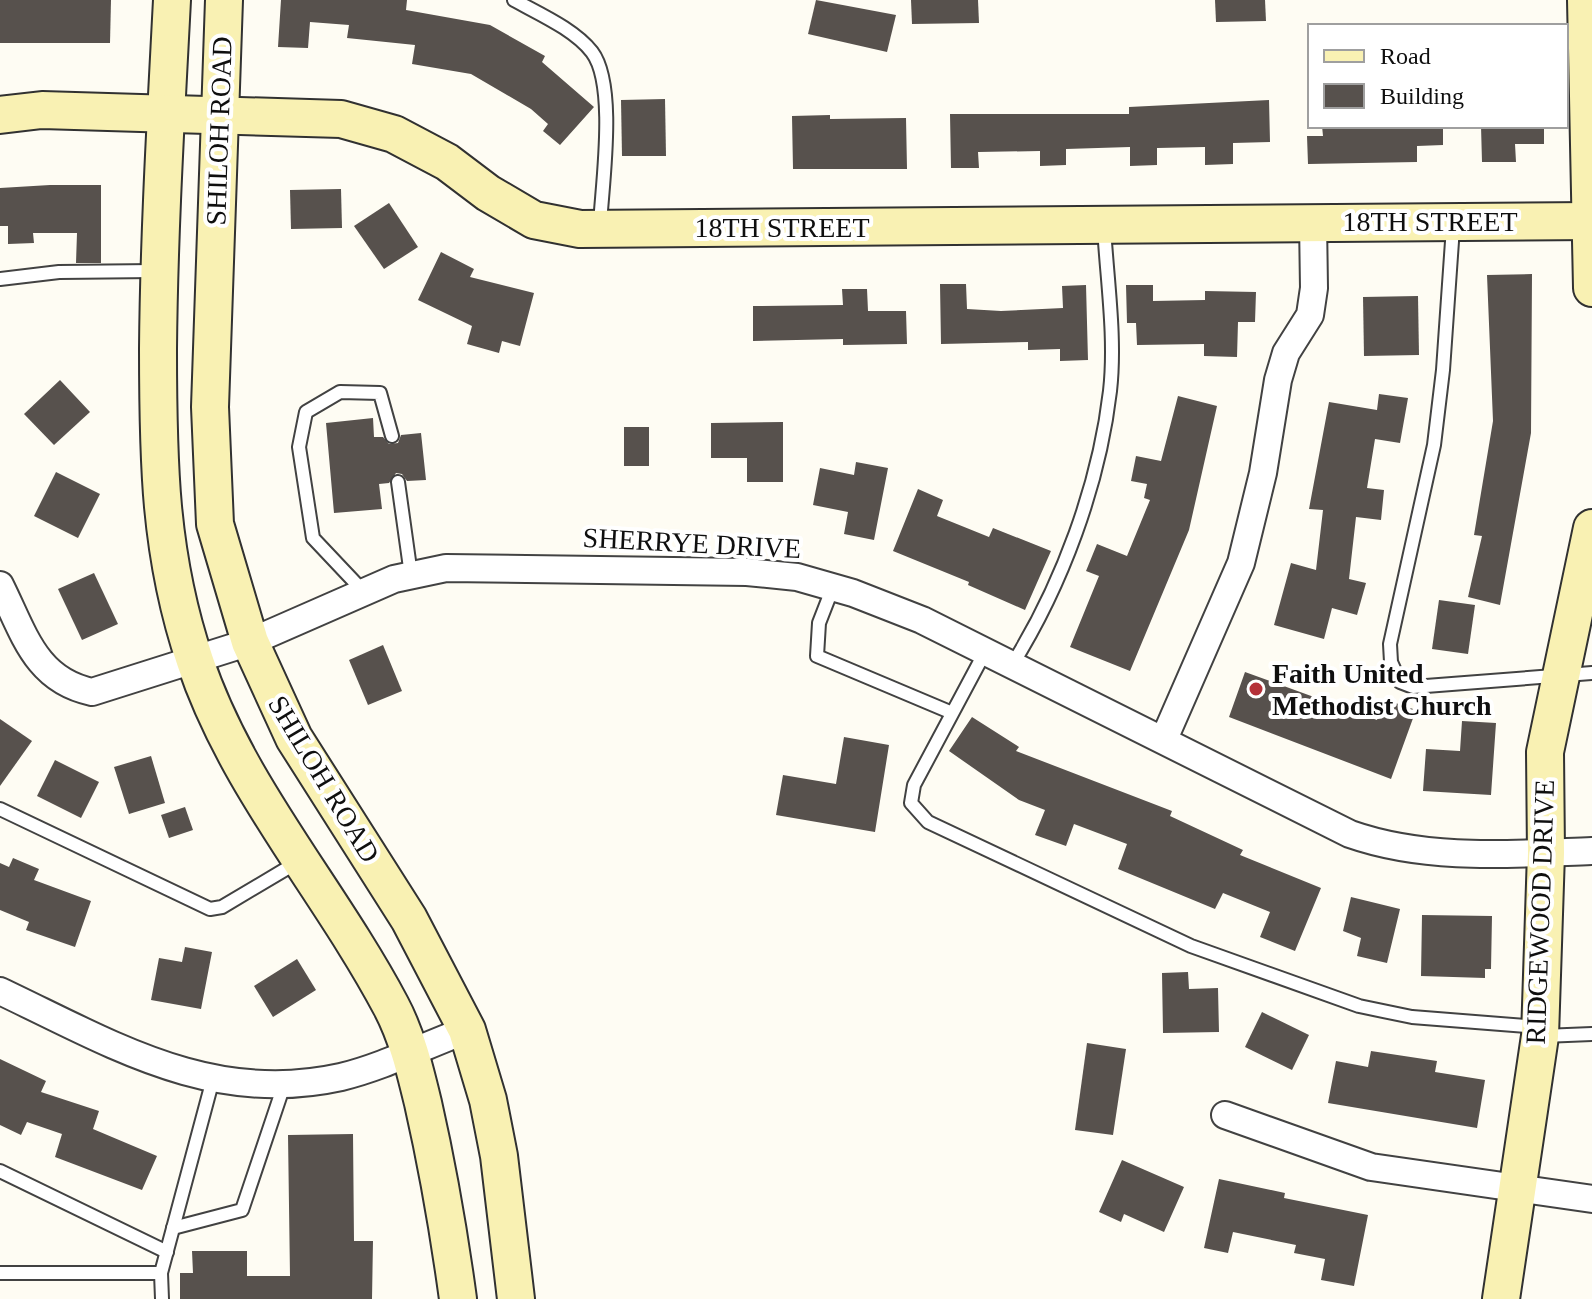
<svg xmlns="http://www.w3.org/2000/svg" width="1592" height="1299" viewBox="0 0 1592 1299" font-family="Georgia,serif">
<rect width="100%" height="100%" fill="#fefcf3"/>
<g fill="#57514d">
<path d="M0,0h111l-1,43h-110z"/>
<path d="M281,0h126l-1,10 84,15 55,31 -3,6 52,45 -34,38 -17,-14 5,-7 -17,-15 -60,-35 -59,-10 3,-19 -68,-7 2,-13 -39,-3 -2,26 -30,-1z"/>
<path d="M816,0l80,15 -9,37 -79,-18z"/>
<path d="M911,0h67l1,23 -67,1z"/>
<path d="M1215,0h50l1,21 -50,1z"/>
<path d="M665,99l1,57h-44l-1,-56z"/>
<path d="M1269,100l1,42 -37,1v21l-28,1v-18l-48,1v17l-27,1v-19l-64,2v16l-26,1v-15l-62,1 1,16h-28l-1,-54h179v-7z"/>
<path d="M830,115v4l76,-1 1,51h-114l-1,-53z"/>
<path d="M1322,126h121v19l-26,1v16l-109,2 -1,-28h16z"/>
<path d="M1481,126h63v18h-29l1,18h-34z"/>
<path d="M50,185h51v78h-25l1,-30h-44l1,10 -26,1v-18h-8v-38z"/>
<path d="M341,189l1,39 -51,1 -1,-39z"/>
<path d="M389,203l29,44 -34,22 -30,-43z"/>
<path d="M441,252l33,17 -4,8 64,16 -14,53 -18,-5 -3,12 -32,-9 5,-18 -54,-26z"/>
<path d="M1532,274l-1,159 -31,172 -32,-8 14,-61 -8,-1 19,-114 -6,-146z"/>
<path d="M940,284h26l1,25 34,2 62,-3 -1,-22 24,-1 2,75 -28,1v-12l-32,1v-8l-87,2z"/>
<path d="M1126,285h27v16l52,-1v-9l51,1 -1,30h-17l-1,35 -33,-1v-12l-67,1 -1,-22h-9z"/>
<path d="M842,289h25l1,22h38l1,33 -64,1v-6l-90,2v-35l90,-1z"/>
<path d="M1418,296l1,59 -55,1 -1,-59z"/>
<path d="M60,380l30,32 -36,33 -30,-31z"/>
<path d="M1379,394l29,4 -8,45 -25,-4 -8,49 17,2 -3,30 -25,-3 -7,62 17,4 -9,32 -25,-7 -8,31 -50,-14 17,-62 25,7 7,-60 -14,-1 20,-107 48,8z"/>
<path d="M1178,396l39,10 -28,124 -59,141 -60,-24 29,-71 -13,-5 11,-27 30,12 23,-56 -6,-2 3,-14 -16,-3 5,-25 25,5z"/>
<path d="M373,418l1,19h9l6,7 9,-1 3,-8 20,-2 5,47 -19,1 -5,-7 -6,-1 -7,10 -10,1 3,25 -48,4 -8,-90z"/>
<path d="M783,422v60h-36v-24h-36v-35z"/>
<rect x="624" y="427" width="25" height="39"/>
<path d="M856,462l32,6 -14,72 -30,-6 4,-22 -35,-7 7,-37 34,7z"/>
<path d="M56,472l44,22 -22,44 -44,-22z"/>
<path d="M918,489l25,11 -6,16 52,21 4,-9 58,23 -26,59 -57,-25 1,-3 -76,-31z"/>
<path d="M94,573l24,51 -36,16 -24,-51z"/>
<path d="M1439,600l36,5 -7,49 -36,-5z"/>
<path d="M383,645l19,46 -34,14 -19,-45z"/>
<path d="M1245,672l132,48 7,-21 32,11 -25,69 -162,-62z"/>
<path d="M972,717l47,30 -3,4 156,60 -2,5 73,34 -3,5 81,33 -26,63 -35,-14 10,-25 -47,-19 -8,16 -97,-40 9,-25 -53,-20 -8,22 -31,-11 10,-25 -26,-10 -70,-49z"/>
<path d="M0,719l32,22 -32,45z"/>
<path d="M1462,721l34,2 -5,72 -68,-4 3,-42 34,2z"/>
<path d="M844,737l45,8 -14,87 -99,-17 7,-40 53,9z"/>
<path d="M151,756l14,47 -36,11 -15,-47z"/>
<path d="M55,760l44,22 -18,36 -44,-22z"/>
<path d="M185,807l8,23 -24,8 -8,-23z"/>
<path d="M13,858l26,11 -5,11 57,21 -16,46 -49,-17 3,-8 -29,-12v-47l9,4z"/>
<path d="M1351,897l49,12 -13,54 -30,-7 4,-18 -18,-7z"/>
<path d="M1422,915l70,1 -1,53h-6v9l-64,-2z"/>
<path d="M185,947l27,5 -11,57 -50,-9 8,-42 23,4z"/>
<path d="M297,959l19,31 -43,27 -19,-31z"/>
<path d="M1188,972l1,17 29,-1 1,44 -56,1 -1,-60z"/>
<path d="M1262,1012l47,23 -17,35 -47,-23z"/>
<path d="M1087,1043l39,6 -13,86 -38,-5z"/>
<path d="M1371,1051l66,10 -2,11 50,8 -8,48 -149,-25 8,-42 32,6z"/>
<path d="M0,1059l46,22 -5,11 58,19 -6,18 64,27 -15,34 -87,-33 7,-23 -35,-12 -6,13 -21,-10z"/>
<path d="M353,1134l1,107h19l-1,58h-192v-26h13l-1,-22h55v25h43l-2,-141z"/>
<path d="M1122,1160l62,27 -20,45 -40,-18 -3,8 -22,-10z"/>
<path d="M1219,1179l66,14 -1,5 84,17 -14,71 -33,-6 4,-21 -31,-6 2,-8 -63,-13 -5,21 -24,-5z"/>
</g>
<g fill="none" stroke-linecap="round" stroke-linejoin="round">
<g stroke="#424242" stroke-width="16">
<g id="lane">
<path d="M514,0c25,14 60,29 78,52 25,33 10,133 8,173"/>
<path d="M1453,227l-10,143 -9,75 -44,199 1,18 9,20 13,5 179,-14"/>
<path d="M0,279l59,-7 96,-1"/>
<path d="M398,482l13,93"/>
<path d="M833,587l-14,36 -2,33 133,56"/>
<path d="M364,592l-51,-54 -14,-91 7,-35 34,-20 40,1 12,43"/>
<path d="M985,652l-71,133 -3,18 17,19 263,124 168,60 53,11 126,10"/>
<path d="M1012,665c50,-80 87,-180 98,-274 6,-53 -3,-111 -6,-164"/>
<path d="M0,809l210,100 12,-2 74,-44"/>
<path d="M1543,1036l49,-2"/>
<path d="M0,1171l167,81"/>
<path d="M173,1228l69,-18 42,-125"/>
<path d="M0,1273h161"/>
<path d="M162,1299l-1,-26 52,-194"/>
</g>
</g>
<g stroke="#424242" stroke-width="30">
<g id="street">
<path d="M0,585c24,48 35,95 92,107l158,-50 144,-63 52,-11 301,4 50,5 56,16 69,27 428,214c77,27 161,20 242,17"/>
<path d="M1164,739l77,-176 22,-90 15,-93 8,-27 24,-38 4,-27 -1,-67"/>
<path d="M0,991c112,53 211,115 341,86 42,-10 85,-32 126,-47"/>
<path d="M1225,1115l146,52 221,32"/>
</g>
</g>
<g stroke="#313131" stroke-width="40">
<g id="secondary">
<path d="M172,0c-6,116 -13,233 -14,349 0,110 1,206 37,312 42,126 134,228 196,345 16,30 24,64 32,97 15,66 26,130 35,196"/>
<path d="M224,0l-14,407 5,117 35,118 44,96 115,181 58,111 21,70 11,56 17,143"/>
<path d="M1586,0l6,288"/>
<path d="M0,115l42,-5 299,9 53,15 53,28 41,31 46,27 46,9 1012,-8"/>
<path d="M1501,1299l39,-263 6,-183 -1,-101 47,-224"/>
</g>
</g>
<use href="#lane" stroke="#fff" stroke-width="12"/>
<use href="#street" stroke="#fff" stroke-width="26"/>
<use href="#secondary" stroke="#f9f1b3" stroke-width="36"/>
</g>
<circle fill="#b53139" stroke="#fff" stroke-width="3" cx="1256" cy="689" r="8"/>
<g text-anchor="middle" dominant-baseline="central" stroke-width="8" stroke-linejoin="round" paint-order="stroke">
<g font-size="28" fill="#0f0f0f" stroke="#fff">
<text transform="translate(219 131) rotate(-88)">SHILOH ROAD</text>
<text x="1430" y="221">18TH STREET</text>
<text x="782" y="227">18TH STREET</text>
<text transform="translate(692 543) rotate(3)">SHERRYE DRIVE</text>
<text transform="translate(324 779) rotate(59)">SHILOH ROAD</text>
<text transform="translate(1540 912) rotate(-88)">RIDGEWOOD DRIVE</text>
</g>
<g font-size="28" font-weight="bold" fill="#0f0f0f" stroke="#fff" text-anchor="start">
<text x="1272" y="673">Faith United<tspan x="1272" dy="32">Methodist Church</tspan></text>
</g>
</g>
<rect x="1308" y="24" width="260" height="104" fill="#ffffff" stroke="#9f9f9f" stroke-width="2"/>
<rect x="1324" y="50" width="40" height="12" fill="#f9f1b3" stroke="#9f9f9f" stroke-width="2"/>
<text x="1380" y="64" font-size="24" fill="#0f0f0f">Road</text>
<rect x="1324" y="84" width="40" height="24" fill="#57514d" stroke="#9f9f9f" stroke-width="2"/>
<text x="1380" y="104" font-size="24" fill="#0f0f0f">Building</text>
</svg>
